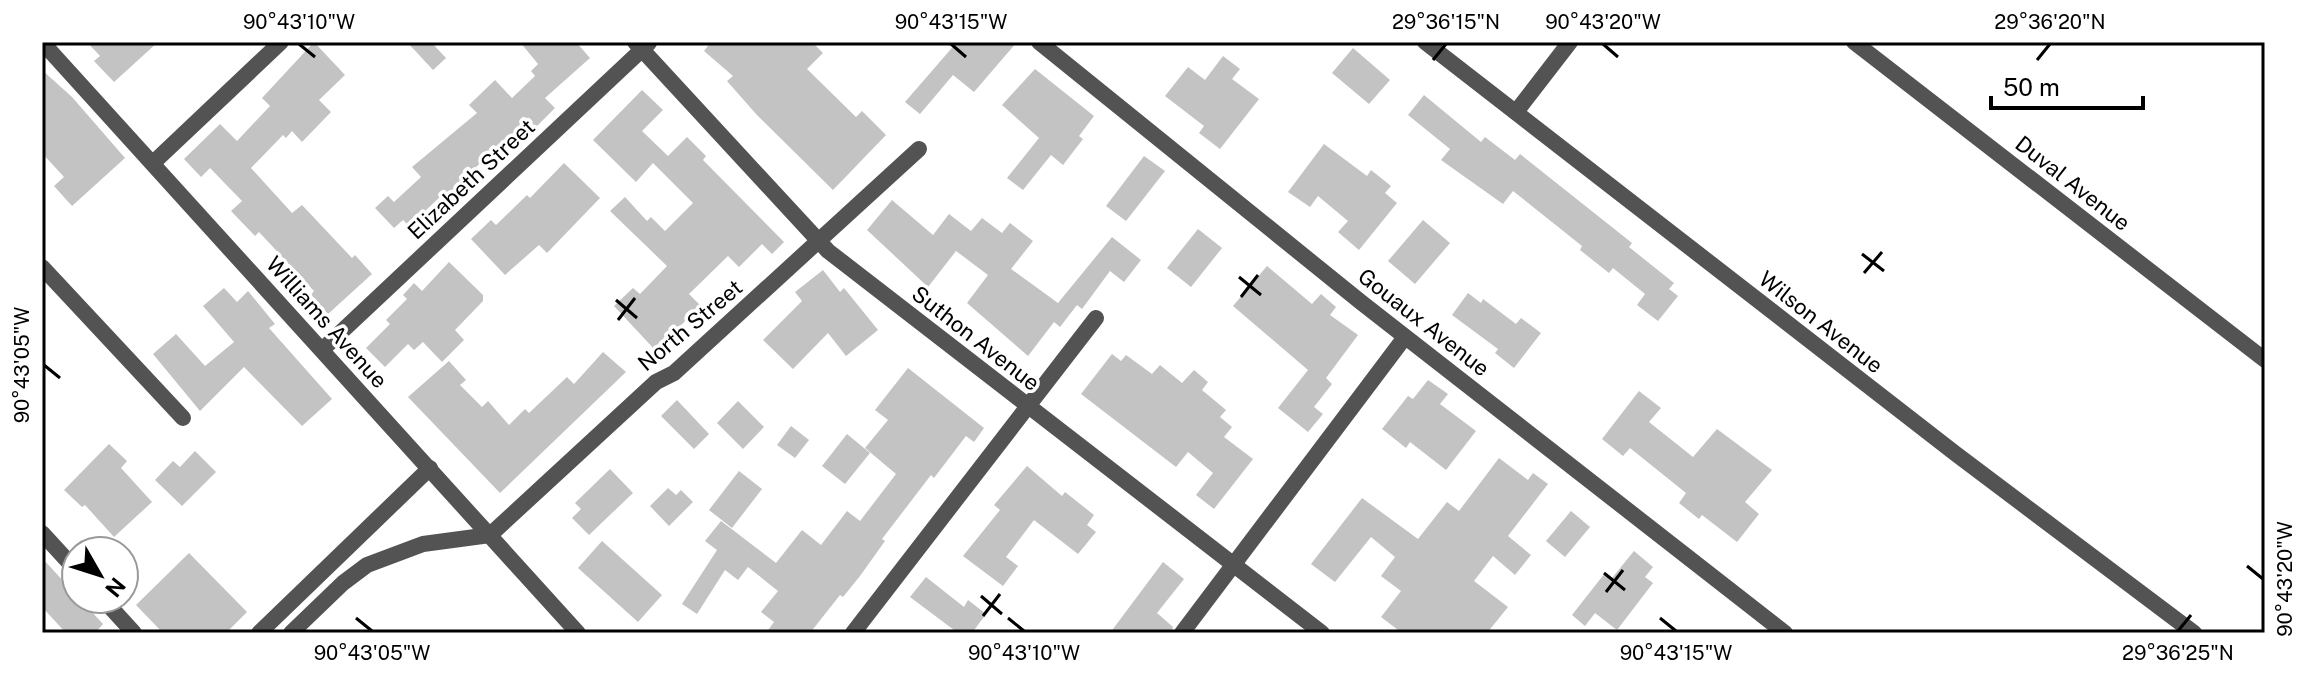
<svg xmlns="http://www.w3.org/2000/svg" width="2307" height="675" viewBox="0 0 2307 675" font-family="'Public Sans',sans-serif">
<rect width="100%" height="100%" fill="#fff"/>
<g fill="#c3c3c3">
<path d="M87,42h71l-44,40 -20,-21 6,-5z"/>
<path d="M314,42l31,33 -26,25 12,12 -29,30 -10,-11 -6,7 -3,-3 -32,33 41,45 10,-8 50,53 3,-3 17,19 -44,40 -17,-19 3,-4 -55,-59 -4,4 -24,-25 11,-10 -32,-33 -9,9 -17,-18 36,-35 17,17 33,-35 -8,-8z"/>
<path d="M407,42h24l15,16 -13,12z"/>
<path d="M520,42h56l14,16 -45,40 10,10 -19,19 -7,-7 -17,14 -50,46 4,4 -20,19 -6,-6 -31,29 -6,-6 -9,8 -19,-20 13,-12 6,6 27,-25 -9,-10 65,-54 -8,-8 26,-25 17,18 23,-22 -4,-5 7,-7z"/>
<path d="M711,42h101l11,11 -16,16 49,48 6,-6 24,24 -53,55 -77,-76 -29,-33 6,-5 -29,-25z"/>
<path d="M957,42h60l-43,50 -21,-17 -33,39 -15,-12z"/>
<path d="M1353,48l37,32 -21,24 -37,-31z"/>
<path d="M1223,56l17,13 -8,10 27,20 -39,50 -21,-16 5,-7 -39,-30 23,-29 17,13z"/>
<path d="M1035,69l59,47 -15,20 4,3 -20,26 -12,-10 -28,35 -16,-12 32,-40 -37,-33z"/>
<path d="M42,70l30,27 53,61 -53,48 -18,-20 10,-9 -22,-24z"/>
<path d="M642,90l21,20 -21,21 26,25 19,-19 19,19 -3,4 81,82 -12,12 -10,-10 -23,23 -11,-11 -39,38 12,12 -46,44 -41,-44 19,-18 7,6 27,-28 -57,-55 15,-14 22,24 4,-4 14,14 28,-28 -40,-40 -17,19 -43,-42z"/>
<path d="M1424,95l57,47 4,-5 30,23 5,-6 112,89 -3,4 45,36 -5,6 9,7 -20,25 -21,-16 8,-11 -32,-26 -4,5 -29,-23 2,-4 -69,-55 -10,13 -62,-44 9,-11 -42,-34z"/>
<path d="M1324,144l43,32 4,-6 20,16 -6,7 12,10 -38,47 -21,-18 10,-11 -30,-25 -8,11 -22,-15z"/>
<path d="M1144,156l21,15 -39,50 -20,-15z"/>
<path d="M564,163l36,35 -53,55 -8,-8 -34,30 -34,-36 20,-19 5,5 31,-30 3,3z"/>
<path d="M892,200l41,35 16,-21 22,17 11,-13 20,15 8,-10 23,18 -22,28 47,34 54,-66 29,23 -17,22 -14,-11 -28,38 -5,-4 -17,22 -6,-5 -26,34 -61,-53 21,-28 -32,-24 -28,36 -61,-57z"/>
<path d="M1423,220l27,23 -35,41 -27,-23z"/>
<path d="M1198,229l24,19 -31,39 -24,-19z"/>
<path d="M449,262l34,33v6l-28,29 9,10 -22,22 -19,-20 -9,8 -6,-6 -23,23 -19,-19 24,-24 -4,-4 21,-21 -4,-4 11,-12 8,8z"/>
<path d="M1267,266l45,38 9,-10 15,13 -6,8 28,20 -32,43 6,6 -18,23 9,7 -15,18 -30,-24 30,-38 -75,-64z"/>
<path d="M823,270l17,22 4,-4 34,42 -32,26 -18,-23 -35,36 -30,-29 39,-39 -7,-9z"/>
<path d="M224,288l13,14 11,-11 27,33 -6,4 63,71 -30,27 -58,-59 -44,44 -47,-57 23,-20 29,32 29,-24 -31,-36z"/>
<path d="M1468,293l13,10 2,-4 33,25 5,-6 20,15 -27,35 -19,-15 3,-4 -46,-34z"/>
<path d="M603,352l23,20 -126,121 -92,-96 41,-36 17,19 -6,5 22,22 6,-6 21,24 16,-16 4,4 38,-36 7,7z"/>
<path d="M1112,354l9,7 5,-6 26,19 8,-9 22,18 12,-13 14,12 -6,8 24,20 -6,7 12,10 -8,10 29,22 -39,50 -18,-14 17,-22 -25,-21 -12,15 -95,-73z"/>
<path d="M908,368l76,60 -10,14 -8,-6 -32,42 -3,-3 -49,64 3,2 -25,35 -17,21 -3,-2 -30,38h-44l8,-11 -13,-10 17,-21 -30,-24 -10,13 -13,-10 -28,44 -15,-10 35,-54 -12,-9 16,-20 55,42 26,-33 19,15 26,-34 13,10 36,-47 -31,-26 23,-28 -13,-10z"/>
<path d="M1428,380l20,14 -8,10 36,27 -30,39 -36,-28 -4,6 -24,-19 26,-33 5,3z"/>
<path d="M1639,391l22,17 -12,14 44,35 24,-28 55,41 -27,32 14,12 -22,28 -35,-27 -3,4 -20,-16 7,-10 -56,-45 -7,8 -21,-17z"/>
<path d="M677,400l32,34 -15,15 -33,-33z"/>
<path d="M738,401l26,26 -21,22 -26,-26z"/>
<path d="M791,426l18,14 -14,18 -18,-13z"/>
<path d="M847,434l23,19 -25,31 -23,-18z"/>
<path d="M109,444l18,17 -6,7 31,34 -38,35 -29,-32 -3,2 -18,-17z"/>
<path d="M195,451l21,21 -34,34 -27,-26 18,-19 7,6z"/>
<path d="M1499,458l29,22 5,-7 15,11 -40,52 23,19 -16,20 -22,-19 -19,25 34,26 -21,26h-85l-21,-16 20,-26 -20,-15 14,-19 -24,-20 -36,45 -24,-18 51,-66 56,41 29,-37 12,9z"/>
<path d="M1027,466l35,30 3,-4 29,23 -7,10 9,7 -18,22 -44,-34 -28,37 12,9 -15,20 -40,-30 37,-46 -6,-5z"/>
<path d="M610,469l23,24 -44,42 -17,-17 9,-9 -6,-6z"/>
<path d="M739,471l23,18 -30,39 -23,-18z"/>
<path d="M668,488l8,7 5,-5 12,12 -24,24 -19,-20z"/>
<path d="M1571,511l19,16 -25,30 -19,-16z"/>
<path d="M602,541l60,54 -24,27 -60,-54z"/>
<path d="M1634,551l19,16 -8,10 8,6 -36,47 -22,-17 -10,13 -13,-11 33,-42 7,5z"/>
<path d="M189,553l58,59 -21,21h-63l-27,-28z"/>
<path d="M42,558l61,66 -8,9h-29l-24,-26z"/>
<path d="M1163,562l21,17 -27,34 16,14 -2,6h-61z"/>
<path d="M926,577l38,30 4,-7 18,14 -14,19h-14l-48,-36z"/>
</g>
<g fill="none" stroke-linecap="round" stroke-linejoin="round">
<g stroke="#535353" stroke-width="16">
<path d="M42,42l536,591"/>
<path d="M635,42l193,209 494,382"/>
<path d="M1039,42l323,261 423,330"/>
<path d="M1425,42l531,412 238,179"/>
<path d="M1854,42l411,318"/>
<path d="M1516,112l54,-70"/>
<path d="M153,163l128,-121"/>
<path d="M42,267l141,151"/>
<path d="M323,349l326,-306"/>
<path d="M42,533l34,37"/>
<path d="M103,599l31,34"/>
<path d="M259,633l171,-165"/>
<path d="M291,633l52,-50 24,-18 56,-21 67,-9 166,-153 18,-9 245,-224"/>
<path d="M853,633l243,-315"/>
<path d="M1182,633l223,-296"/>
</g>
</g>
<path fill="none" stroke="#000" stroke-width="3" d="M299,44l16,13M951,44l15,13M1603,44l15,13M1433,60l13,-16M2037,60l13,-16M1862,254l22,17M1864,273l18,-21M1239,277l22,18M1241,297l17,-22M616,300l21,18M618,320l17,-22M44,365l16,13M2247,566l16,13M1604,573l21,17M1606,592l17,-22M981,596l21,18M983,616l17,-22M356,618l16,13M1008,618l16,13M1660,618l16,13M2178,631l13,-16"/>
<g text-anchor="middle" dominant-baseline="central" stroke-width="7" stroke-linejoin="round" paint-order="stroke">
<g font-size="22" fill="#000" stroke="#fff">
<text transform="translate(471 179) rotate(-43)">Elizabeth Street</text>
<text transform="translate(2073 183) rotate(38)">Duval Avenue</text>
<text transform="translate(327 322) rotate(48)">Williams Avenue</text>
<text transform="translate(1424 322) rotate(38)">Gouaux Avenue</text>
<text transform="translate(1821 322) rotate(38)">Wilson Avenue</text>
<text transform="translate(690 325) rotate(-40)">North Street</text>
<text transform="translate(976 338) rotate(38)">Suthon Avenue</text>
</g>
</g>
<rect width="2307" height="675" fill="none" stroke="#ffffff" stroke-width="88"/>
<g transform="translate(100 575) rotate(129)"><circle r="38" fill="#ffffff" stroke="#999999" stroke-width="2"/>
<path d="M0-6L14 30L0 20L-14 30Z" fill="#000000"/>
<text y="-12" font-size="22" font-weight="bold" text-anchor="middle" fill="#000000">N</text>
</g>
<path d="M1991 96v12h152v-12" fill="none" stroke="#000000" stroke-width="4"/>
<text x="2003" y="96" font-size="24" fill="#000000" stroke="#ffffff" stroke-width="6" paint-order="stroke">50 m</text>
<rect x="44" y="44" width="2219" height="587" fill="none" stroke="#000" stroke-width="3"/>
<g font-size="20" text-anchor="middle" fill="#000">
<text x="299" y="29">90°43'10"W</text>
<text x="951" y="29">90°43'15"W</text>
<text x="1446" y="29">29°36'15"N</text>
<text x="1603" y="29">90°43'20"W</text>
<text x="2050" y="29">29°36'20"N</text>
<text transform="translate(22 365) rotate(-90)" y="7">90°43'05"W</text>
<text transform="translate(2285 579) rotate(-90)" y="7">90°43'20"W</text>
<text x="372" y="660">90°43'05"W</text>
<text x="1024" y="660">90°43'10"W</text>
<text x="1676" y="660">90°43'15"W</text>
<text x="2178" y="660">29°36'25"N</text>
</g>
</svg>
